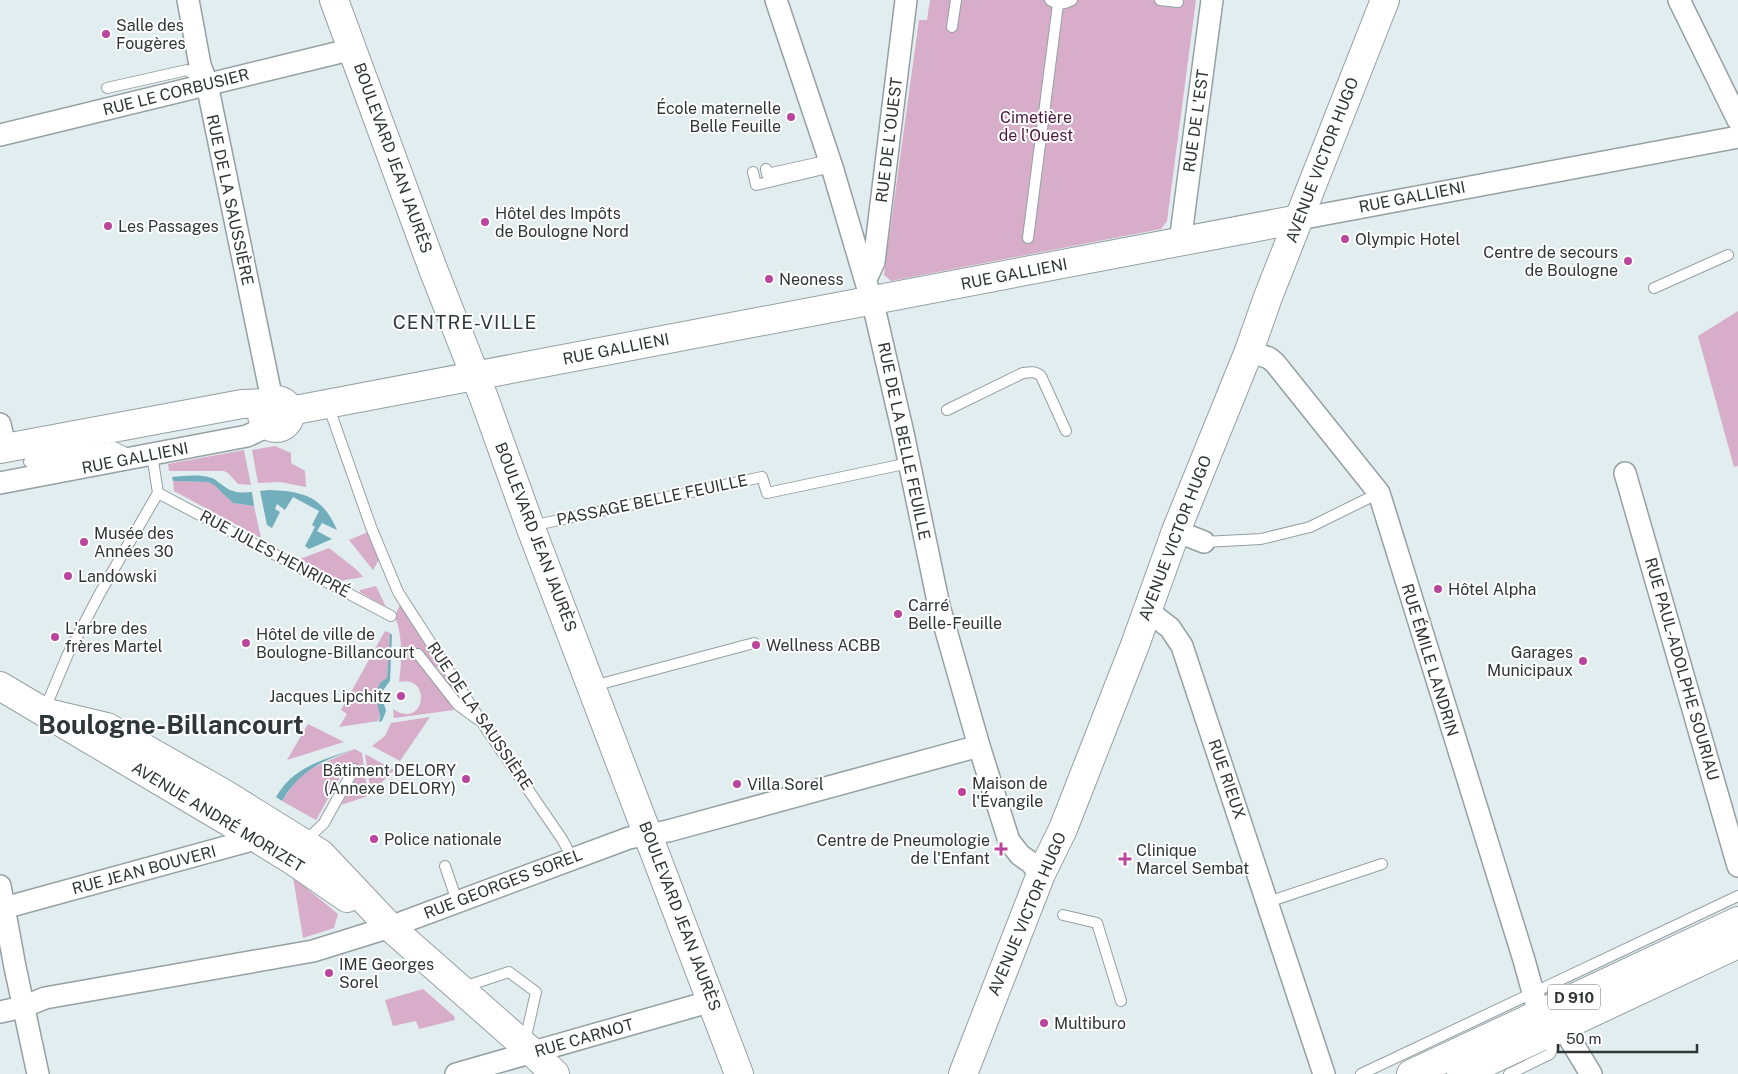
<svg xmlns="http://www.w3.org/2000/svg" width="1738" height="1074" viewBox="0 0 1738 1074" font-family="'Public Sans',sans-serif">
<rect width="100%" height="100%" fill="#e1edef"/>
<g fill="#d7adc9">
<path d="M930,0h266l-29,221 -6,8 -270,52 -7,-6 35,-255h8z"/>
<path d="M1738,311v155l-4,1 -36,-131z"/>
<path d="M275,446l16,7v10l14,8 1,16 -26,-5 -22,1 -6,-33z"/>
<path d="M244,450l7,35 -13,-1 -10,-11 -4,-2h-55l-1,-7z"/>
<path d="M173,481l35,1 6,3 19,18 21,3 7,32 -87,-47z"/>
<path d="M368,532l12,26 -7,12 -24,-30z"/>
<path d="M329,548l28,22 6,7 -24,4 -39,-22z"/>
<path d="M376,586l10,21 -26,-15v-2z"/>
<path d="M400,605l56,83 -4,2 -15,-23 -9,5 26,38 -60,8 -1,-9c32,22 40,-35 6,-27 3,-23 4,-44 -4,-66z"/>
<path d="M385,631l5,2 -3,45 -6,4 -2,21 1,12 -2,6 -39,6 8,-13 -6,-4z"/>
<path d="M430,717l-30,44 -28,-15 13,-10 6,-13z"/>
<path d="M308,724l36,18 -57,18z"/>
<path d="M355,749l7,4 6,43 -27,9 18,-33 -12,-7 -31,55 -34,-19 16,-23 12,-9z"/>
<path d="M365,754l29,16 -23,23z"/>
<path d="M293,877l45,37 -4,14 -31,10z"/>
<path d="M423,989l31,27 1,4 -36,9 -3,-8 -23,5 -8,-26z"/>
</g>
<g fill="#72aebb">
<path d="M172,477c13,-1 27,-3 40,1 5,2 8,6 13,9 8,6 17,6 27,5l2,14 -21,-3 -19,-18 -6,-3 -35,-1z"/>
<path d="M269,490c35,1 54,7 68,40l-15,-7 -5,8 15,8 -23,10 -4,-3 10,-19 -3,-2 7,-14 -26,-14 -8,13 -8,-6 -2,5 5,3 -8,16 -5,-3 -7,-34z"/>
<path d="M390,633l2,2 -2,46 -9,12 5,18 -4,10 -3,1 1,-7 -5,-22 6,-11 6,-4z"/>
<path d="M355,749c-33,12 -55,21 -73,52l-6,-4c17,-30 48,-38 79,-48z"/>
</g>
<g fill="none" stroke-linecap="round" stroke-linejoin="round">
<g stroke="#95a0a2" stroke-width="12">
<g id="lane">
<path d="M1050,0c7,5 15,4 22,0"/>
<path d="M1160,0l18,2"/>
<path d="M952,27l4,-27"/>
<path d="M107,88l80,-18 15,10"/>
<path d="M766,169l1,5 63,-14"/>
<path d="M753,172l3,13 76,-18"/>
<path d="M1028,238l30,-234"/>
<path d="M1654,288l74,-33"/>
<path d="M328,405l43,122 27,65 85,132 79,115 10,19"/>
<path d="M947,410l76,-37c7,-1 12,-2 18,3l25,55"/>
<path d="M29,462l85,-15 16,8"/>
<path d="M158,493l233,123"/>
<path d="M531,526l231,-49 5,16 142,-30"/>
<path d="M1204,542l57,-3 49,-12 69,-34"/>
<path d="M418,654l40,51 19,14"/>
<path d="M593,686l161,-43"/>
<path d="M44,711l24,-57 32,-61 58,-100 -5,-32"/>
<path d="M304,842l20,-19 30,-54"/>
<path d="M445,866l12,35"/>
<path d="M1268,902l114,-38"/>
<path d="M1063,915l34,8 24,78"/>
<path d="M463,987l46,-15 27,20 -11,49"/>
<path d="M1361,1074l377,-178"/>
<path d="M1509,1074l41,-20 9,-21"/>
</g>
</g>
<g stroke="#95a0a2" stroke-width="24">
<g id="street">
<path d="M188,0l12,65 7,19 65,316"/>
<path d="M776,0l56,167 44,149 27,117 36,173 40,140 30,95 11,14 10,7 11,12"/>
<path d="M1679,0l59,120"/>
<path d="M0,135l353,-86"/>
<path d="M1299,219l439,-82"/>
<path d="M1180,242l32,-242"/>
<path d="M866,279l8,-17 32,-262"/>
<path d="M1249,351l20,7 6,5 104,130 145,467 15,54"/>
<path d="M0,424l2,9"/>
<path d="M1625,473l113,393"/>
<path d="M0,483l247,-47 21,-10"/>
<path d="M1176,531l28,11"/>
<path d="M1147,610l23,18 12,18 142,428"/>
<path d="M0,886l15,81 23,107"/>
<path d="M4,908l262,-72"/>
<path d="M0,1012l23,-5 22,-9 268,-47 77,-24 239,-89 39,-7 311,-85"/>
<path d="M1562,1026l29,48"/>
<path d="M456,1074l256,-73"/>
</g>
</g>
<g stroke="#95a0a2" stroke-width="30">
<g id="secondary">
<path d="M334,0l99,269 51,129 46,128 209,548"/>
<circle cx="276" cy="414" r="14"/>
<path d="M290,411l1009,-192"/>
<path d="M0,449l242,-45 24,-1"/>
<path d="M0,686l258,153 34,21 55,38"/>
<path d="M44,712l63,15 116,66 98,61 69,73 143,126 22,21"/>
<path d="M963,1074l78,-200 22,-45 72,-184 41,-114 73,-180 19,-54 117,-297"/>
</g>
</g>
<g stroke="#95a0a2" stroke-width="30">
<g id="primary">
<path d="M1411,1074l327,-153"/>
<path d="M1461,1074l277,-130"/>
</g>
</g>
<use href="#lane" stroke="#fff" stroke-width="10"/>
<use href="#street" stroke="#fff" stroke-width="21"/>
<use href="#secondary" stroke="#fff" stroke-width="28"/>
<use href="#primary" stroke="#fff" stroke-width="28"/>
</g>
<g fill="#bb459d" stroke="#fff" stroke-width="2">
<circle cx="106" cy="34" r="5"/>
<circle cx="791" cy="117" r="5"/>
<circle cx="485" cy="222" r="5"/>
<circle cx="108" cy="226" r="5"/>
<circle cx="1345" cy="239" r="5"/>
<circle cx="1628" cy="261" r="5"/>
<circle cx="769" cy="279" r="5"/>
<circle cx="84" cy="542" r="5"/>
<circle cx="68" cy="576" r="5"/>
<circle cx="1438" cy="589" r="5"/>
<circle cx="898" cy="614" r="5"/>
<circle cx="55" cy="637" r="5"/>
<circle cx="246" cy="643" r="5"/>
<circle cx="756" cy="645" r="5"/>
<circle cx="1583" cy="661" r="5"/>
<circle cx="401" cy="696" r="5"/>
<circle cx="466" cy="779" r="5"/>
<circle cx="737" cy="784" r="5"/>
<circle cx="962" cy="792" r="5"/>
<circle cx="374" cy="839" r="5"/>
<path d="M998.5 841.5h5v5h5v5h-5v5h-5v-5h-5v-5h5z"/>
<path d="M1122.5 851.5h5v5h5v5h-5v5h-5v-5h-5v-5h5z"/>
<circle cx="329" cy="973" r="5"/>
<circle cx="1044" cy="1023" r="5"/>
</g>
<g text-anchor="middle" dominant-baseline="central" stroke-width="4" stroke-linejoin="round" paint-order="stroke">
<rect fill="#fff" stroke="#6e7272" stroke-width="1" x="1548" y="984.5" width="52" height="25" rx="4"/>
<g font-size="15" font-weight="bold" fill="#303536">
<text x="1574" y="997">D 910</text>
</g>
<g font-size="16" fill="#303536" stroke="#fff" text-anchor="start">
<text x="116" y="25">Salle des<tspan x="116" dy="18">Fougères</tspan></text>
<text x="781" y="108" text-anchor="end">École maternelle<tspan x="781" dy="18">Belle Feuille</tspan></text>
<text x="495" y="213">Hôtel des Impôts<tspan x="495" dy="18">de Boulogne Nord</tspan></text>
<text x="118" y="226">Les Passages</text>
<text x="1355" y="239">Olympic Hotel</text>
<text x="1618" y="252" text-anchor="end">Centre de secours<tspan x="1618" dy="18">de Boulogne</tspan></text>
<text x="779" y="279">Neoness</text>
<text x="94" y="533">Musée des<tspan x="94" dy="18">Années 30</tspan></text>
<text x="78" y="576">Landowski</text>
<text x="1448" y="589">Hôtel Alpha</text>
<text x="908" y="605">Carré<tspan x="908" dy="18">Belle-Feuille</tspan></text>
<text x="65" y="628">L'arbre des<tspan x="65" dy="18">frères Martel</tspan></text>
<text x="256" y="634">Hôtel de ville de<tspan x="256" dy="18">Boulogne-Billancourt</tspan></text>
<text x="766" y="645">Wellness ACBB</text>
<text x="1573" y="652" text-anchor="end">Garages<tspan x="1573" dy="18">Municipaux</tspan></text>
<text x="391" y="696" text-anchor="end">Jacques Lipchitz</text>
<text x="456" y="770" text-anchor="end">Bâtiment DELORY<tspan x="456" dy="18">(Annexe DELORY)</tspan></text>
<text x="972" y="783">Maison de<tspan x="972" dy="18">l'Évangile</tspan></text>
<text x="747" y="784">Villa Sorel</text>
<text x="384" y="839">Police nationale</text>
<text x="990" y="840" text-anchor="end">Centre de Pneumologie<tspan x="990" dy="18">de l'Enfant</tspan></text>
<text x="1136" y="850">Clinique<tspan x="1136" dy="18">Marcel Sembat</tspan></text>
<text x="339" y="964">IME Georges<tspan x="339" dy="18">Sorel</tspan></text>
<text x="1054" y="1023">Multiburo</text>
</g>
<g font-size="16" fill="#303536" stroke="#fff">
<text transform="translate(176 92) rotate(-14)">RUE LE CORBUSIER</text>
<text transform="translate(1196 121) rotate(-82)">RUE DE L'EST</text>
<text transform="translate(889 140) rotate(-83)">RUE DE L'OUEST</text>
<text transform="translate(393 158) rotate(70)">BOULEVARD JEAN JAURÈS</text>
<text transform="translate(1322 160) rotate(-69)">AVENUE VICTOR HUGO</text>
<text transform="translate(1412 197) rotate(-11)">RUE GALLIENI</text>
<text transform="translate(230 200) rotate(78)">RUE DE LA SAUSSIÈRE</text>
<text transform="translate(1014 274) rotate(-11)">RUE GALLIENI</text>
<text transform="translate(616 349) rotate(-11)">RUE GALLIENI</text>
<text transform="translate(904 441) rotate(78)">RUE DE LA BELLE FEUILLE</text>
<text transform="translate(135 458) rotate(-11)">RUE GALLIENI</text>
<text transform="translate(652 500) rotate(-12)">PASSAGE BELLE FEUILLE</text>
<text transform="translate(536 537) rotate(69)">BOULEVARD JEAN JAURÈS</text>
<text transform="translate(1175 538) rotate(-69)">AVENUE VICTOR HUGO</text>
<text transform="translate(275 554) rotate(28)">RUE JULES HENRIPRÉ</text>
<text transform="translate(1430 660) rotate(73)">RUE ÉMILE LANDRIN</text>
<text transform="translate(1682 669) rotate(74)">RUE PAUL-ADOLPHE SOURIAU</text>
<text transform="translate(480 716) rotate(56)">RUE DE LA SAUSSIÈRE</text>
<text transform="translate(1227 779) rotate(71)">RUE RIEUX</text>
<text transform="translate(218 817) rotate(31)">AVENUE ANDRÉ MORIZET</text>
<text transform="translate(144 870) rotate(-15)">RUE JEAN BOUVERI</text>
<text transform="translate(503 884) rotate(-21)">RUE GEORGES SOREL</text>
<text transform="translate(1027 914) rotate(-67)">AVENUE VICTOR HUGO</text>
<text transform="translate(680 916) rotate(69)">BOULEVARD JEAN JAURÈS</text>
<text transform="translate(584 1038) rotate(-16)">RUE CARNOT</text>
</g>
<g font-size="16" fill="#4e1940" stroke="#fff">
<text x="1036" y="117">Cimetière<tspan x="1036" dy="18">de l'Ouest</tspan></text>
</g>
<g font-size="19" letter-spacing="1" fill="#2e373a" stroke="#fff">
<text x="465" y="322">CENTRE-VILLE</text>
</g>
<g font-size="26" font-weight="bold" fill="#2e373a" stroke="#fff">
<text x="171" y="724">Boulogne-Billancourt</text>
</g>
</g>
<path d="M1558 1044v8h139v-8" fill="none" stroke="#303536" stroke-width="2.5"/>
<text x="1566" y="1044" font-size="15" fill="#303536" stroke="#ffffff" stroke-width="4" paint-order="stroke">50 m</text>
</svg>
